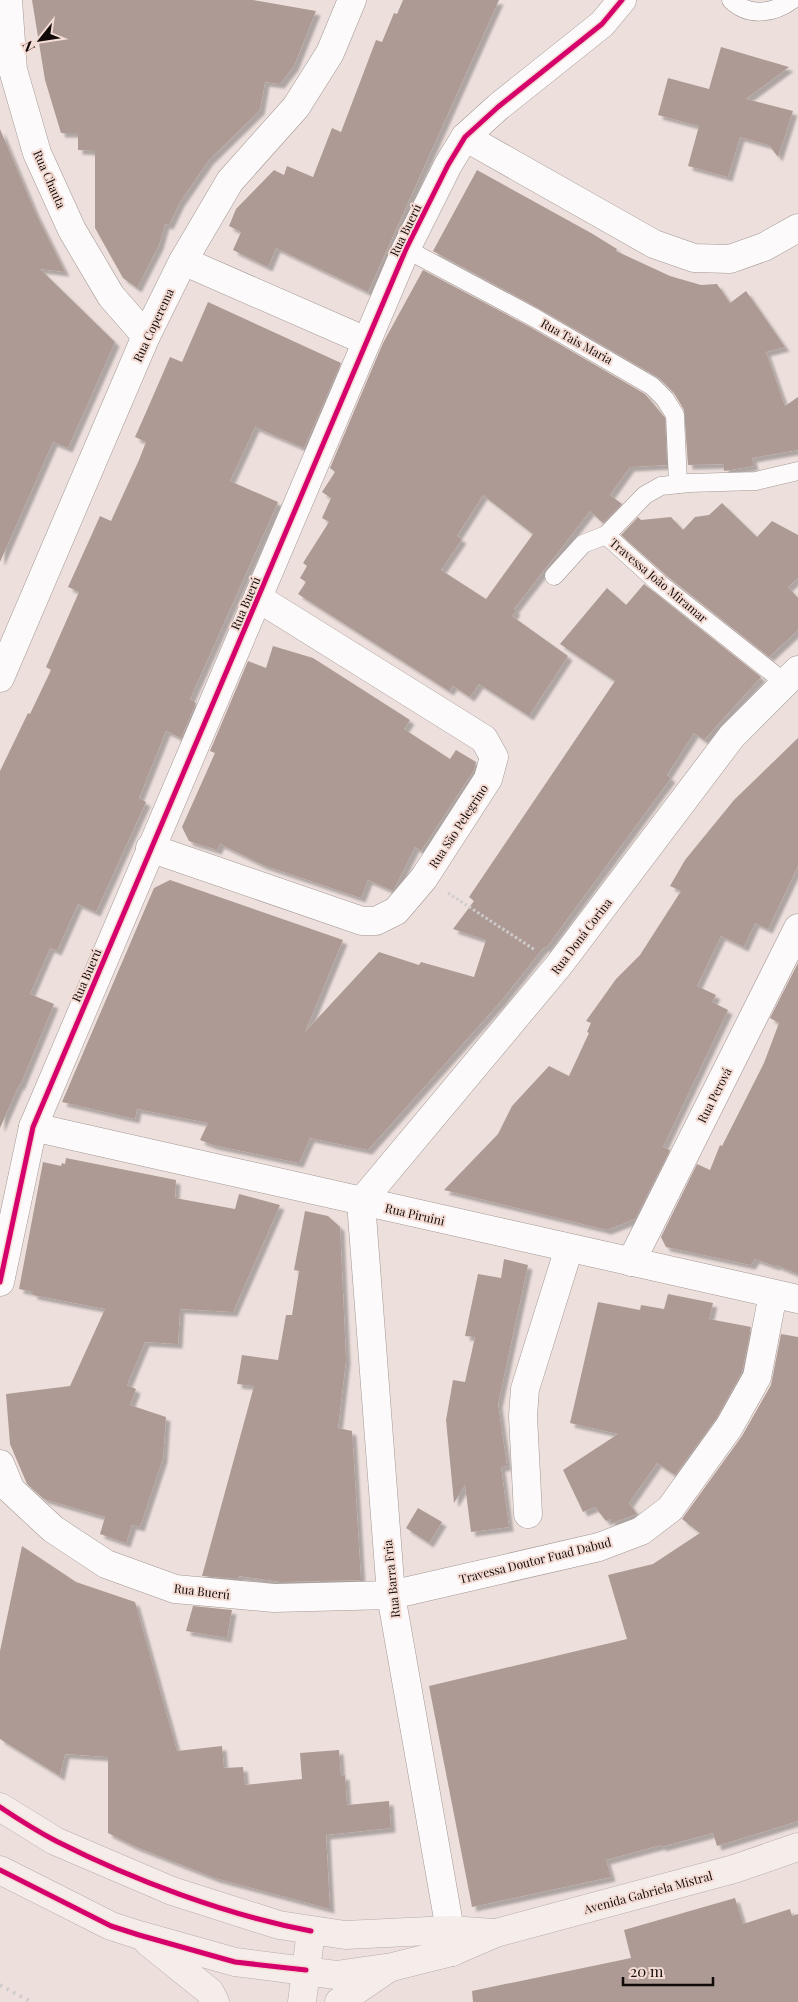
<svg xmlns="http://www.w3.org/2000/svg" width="798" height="2002" viewBox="0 0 798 2002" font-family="'Playfair Display',serif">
<defs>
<filter id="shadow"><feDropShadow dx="4.5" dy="4.5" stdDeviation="1" flood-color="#0004"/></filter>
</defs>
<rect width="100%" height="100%" fill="#ede0dc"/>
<g fill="#ad9a94" fill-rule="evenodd" filter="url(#shadow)">
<path d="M32,0h221l63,11 -22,55 -14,18 -15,-2 -5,28 -51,50 -29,42 -11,23 -4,-1 -6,21 -22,43 -14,-10 -28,-50v-77l-17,-1v-17h-17l-16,-53z"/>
<path d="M403,0h96l-131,292 -92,-44 -8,19 -35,-17 8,-18 -12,-6 7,-17 38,-39 10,5 3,-9 26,11 19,-49 9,4 35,-92 6,2 12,-29 3,1z"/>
<path d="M721,47l68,20 -43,32 47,12 -15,46 -9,-12 -29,-8 -12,40 -40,-11 11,-40 -41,-11 10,-37 41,11z"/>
<path d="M0,129l35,83 30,60 -25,-3 75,73 -47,106 -15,-6 -53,120z"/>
<path d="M477,170l114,63 26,16 -1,2 54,25 31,9 16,-1 13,19 16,-12 39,56 -19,5 19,54 13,-9v53l-46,8 2,8 -30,5v-7l-36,1 -4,-55 -10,-17 -15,-15 -119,-69 -107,-58z"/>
<path d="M423,270l107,57 115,67 20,24 2,47 -37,2 -20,28 12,9 -19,19 -13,-12 -76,98 2,2 -4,5 56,40 -39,60 -50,-32 -9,13 -17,-11 -4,5 -151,-97 8,-12 -6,-4 7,-12 -4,-3 26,-41 -7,-4 9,-20 -9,-6 13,-20 -5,-4 53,-125zM483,495l50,39 -47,65 -45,-29 21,-31 -5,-3z"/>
<path d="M208,302l133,61 -37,85 -49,-21 -25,54 48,21 -88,197 6,4 -15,35 -15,-7 -27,67 7,4 -50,110 -18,-8 -21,47 -7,-3 -20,46 24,10 -34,82 -1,-1 -19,43v-357l28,-58 2,1 21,-44 -5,-3 33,-75 -11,-5 24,-53 8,-18 11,5 28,-61 7,-18 -11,-5 12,-27 23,-53 12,5z"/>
<path d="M722,503l35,34 15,-16 26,14v43l-10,9 10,11v32l-29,27 -102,-81 -46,-41 17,-18 3,3 30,-3 12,13 12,-13 14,-2z"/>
<path d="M644,584l117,93 -57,63 -10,-7 -27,42 4,3 -125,170 -2,-1 -42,53 -134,150 -58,-12 -11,25 -86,-18 -13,-5 8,-17 -71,-14 -2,10 -73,-17 92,-214 16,-8 173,60 -38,92 74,-80 40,13 2,-3 53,15 12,-37 -33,-11 21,-28 -5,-4 146,-216 -55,-37 47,-56 19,17z"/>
<path d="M273,646l40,12 97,62 -6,9 46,30 6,-9 20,12 -2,8 -53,81 -6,-4 -22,44 -25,-11 -7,18 -98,-33 -43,-21 -3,6 -28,-9 -7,-14 33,-74 -5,-2 38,-90 18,7z"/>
<path d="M798,738v128l-30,63 -13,-6 -11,24 -23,-11 -24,50 19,9 -4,7 16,8 -65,137 7,3 -35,69 -28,11 -163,-40 54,-56 14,-28 37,-40 20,10 20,-43 -2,-1 4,-9 -5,-2 30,-42 24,-24 41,-64 -11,-5 15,-26 49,-60z"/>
<path d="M798,963v311l-22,-9 -1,1 -20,-7 -4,6 -85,-18 -5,-10 36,-73 13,6 10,-25 2,1 42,-83 15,-40 -9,-5z"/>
<path d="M66,1158l110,22 -1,18 60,11 4,-15 41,11 -47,107 -53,-3 -2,35 -33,-2 -18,43 9,4 -6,16 36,12 -3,41 -23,69 -8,-2 -6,18 -26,-9 5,-17 -61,-18 -17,-15 -17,-40 -4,-50 64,-8 35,-77 -72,-14v-3l-14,-3 24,-127 18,4 1,-3 3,1z"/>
<path d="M305,1211l23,5 12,11 6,133 -8,68 14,3 9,149 -80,2 -42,-6 -1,3 -36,-3 52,-190 -17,-2 5,-29 36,5 8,-45h6l7,-44 -5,-1z"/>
<path d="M504,1259l24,6 -30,139 9,62 -6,1 8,60 -38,5 -6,-47 -11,18 -8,-83 7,-40 12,2 10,-45 -10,-1 13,-62 23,4z"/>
<path d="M668,1294l45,9 -4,16 42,8 -9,45 -26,47 -41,56 -18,-12 -28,40 8,11 -25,9 -2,-4 -4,2 -11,-14 -12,5 -20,-42 55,-36 -48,-11 28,-121 42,8 1,-5 23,4z"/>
<path d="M781,1334l17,3v484l-81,25 -4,-13 -52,14v-2l-55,15 5,17 -139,30 -43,-221 198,-47 -19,-64 45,-11 47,-31 -18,-14 60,-83 29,-51z"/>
<path d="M418,1508l24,14 -13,21 -23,-15z"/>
<path d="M22,1546l54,36 59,20 42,149 45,-5 2,22 19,-1 2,18 57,-6 -2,-26 39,-3 2,26 4,-1 2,30 42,-4 2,27 -65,7 4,74 -115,-31 -81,-32 -26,-13v-76l-43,-3 -5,22 -60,-37v-88z"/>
<path d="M193,1606l39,4 -5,28 -41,-7z"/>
<path d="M735,1898l8,26 47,-15 2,7 6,-2v88h-325l-1,-11 159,-33 -7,-28z"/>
</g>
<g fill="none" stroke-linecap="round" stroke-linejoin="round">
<g stroke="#a29794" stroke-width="19">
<g id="service">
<path d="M731,0c17,17 42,14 61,0"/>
<path d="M406,249l129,69 117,68 13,13 10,16 3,69"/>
<path d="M606,535l54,49 124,98"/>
<path d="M554,576l29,-32 23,-9 39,-40 16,-9 28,-3 67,-2 42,-10"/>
</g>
</g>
<g stroke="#a29794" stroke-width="29">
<g id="minor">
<path d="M8,0l5,70 24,83 35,77 39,66 35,40"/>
<path d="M465,137l189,107 40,14 36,1 34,-12 34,-19"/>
<path d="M183,261l183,80"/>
<path d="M0,678l146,-342 37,-75 47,-80 66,-74 34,-54 22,-53"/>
<path d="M150,848l212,73h14l20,-10 28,-33 64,-99 6,-22 -10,-18 -226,-141"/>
<path d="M33,1127l765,172"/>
<path d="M361,1202l30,393 59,335 2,22"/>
<path d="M361,1202l198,-237 173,-229 66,-66"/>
<path d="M631,1262l167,-334"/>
<path d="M0,1282l33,-155 373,-878 42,-84 17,-28 33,-30 104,-83 20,-24"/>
<path d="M0,1464l11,26 42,39 53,35 69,25 99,9 117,-3 208,-48 42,-16 29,-22 59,-82 28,-50 16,-83"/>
<path d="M528,1514l-5,-98 2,-27 44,-141"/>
</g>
</g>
<g stroke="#baaba7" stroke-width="29">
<g id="primary">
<path d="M0,1807l55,34 117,50 107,34 66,10 105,-5 43,3"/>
<path d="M0,1870l111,56 28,9 96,27 101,13 56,-8 60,-15 44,-19 238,-64 64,-22"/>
<path d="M148,1942l62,50 5,10"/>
<path d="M302,2002l9,-71"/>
<path d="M339,2002l47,-32"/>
</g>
</g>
<path stroke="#d0cccc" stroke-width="3" stroke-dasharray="2.5 2.5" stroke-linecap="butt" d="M448,893l87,57"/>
<use href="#service" stroke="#fcfafa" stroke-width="18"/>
<use href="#minor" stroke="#fcfafa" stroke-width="28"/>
<use href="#primary" stroke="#f5edea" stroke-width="28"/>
<path stroke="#d0cccc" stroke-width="4" stroke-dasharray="2.5 5" stroke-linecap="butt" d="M0,1985l31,17"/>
<g stroke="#f4dcd5" stroke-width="8">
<g id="cycleway">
<path d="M0,1282l33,-155 373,-878 42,-84 17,-28 33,-30 104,-83 20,-24"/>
<path d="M0,1807c18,12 37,24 56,34 77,39 170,74 255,90"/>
<path d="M0,1870l111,56 28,9 96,27 71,8"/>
</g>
</g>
<use href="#cycleway" stroke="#d6006c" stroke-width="5"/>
</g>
<g text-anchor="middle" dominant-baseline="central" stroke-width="4" stroke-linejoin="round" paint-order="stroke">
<g font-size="12" fill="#120b09" stroke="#f4dcd5">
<text transform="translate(50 179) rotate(66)">Rua Chauta</text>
<text transform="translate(405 230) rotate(-64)">Rua Buerú</text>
<text transform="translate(153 325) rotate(-65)">Rua Coperema</text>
<text transform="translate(577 341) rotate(29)">Rua Tais Maria</text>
<text transform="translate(659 580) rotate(40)">Travessa João Miramar</text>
<text transform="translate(245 603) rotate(-67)">Rua Buerú</text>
<text transform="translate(458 826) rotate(-57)">Rua São Pelegrino</text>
<text transform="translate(581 936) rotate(-53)">Rua Doná Corina</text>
<text transform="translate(86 975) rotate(-67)">Rua Buerú</text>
<text transform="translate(714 1095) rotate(-63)">Rua Perová</text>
<text transform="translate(415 1214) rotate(13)">Rua Piruini</text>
<text transform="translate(535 1560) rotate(-14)">Travessa Doutor Fuad Dabud</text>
<text transform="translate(391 1579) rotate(-96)">Rua Barra Fria</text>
<text transform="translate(202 1591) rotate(7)">Rua Buerú</text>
<text transform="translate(648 1892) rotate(-15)">Avenida Gabriela Mistral</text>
</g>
</g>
<g transform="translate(40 40) rotate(240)" stroke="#f4dcd5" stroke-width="4" paint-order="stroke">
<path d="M0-4L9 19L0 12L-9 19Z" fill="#120b09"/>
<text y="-8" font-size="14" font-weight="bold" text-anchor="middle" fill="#120b09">N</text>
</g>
<path d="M623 1977v8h90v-8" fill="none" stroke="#120b09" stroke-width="2.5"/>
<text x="630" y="1977" font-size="15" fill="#120b09" stroke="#f4dcd5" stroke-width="4" paint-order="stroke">20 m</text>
</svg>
